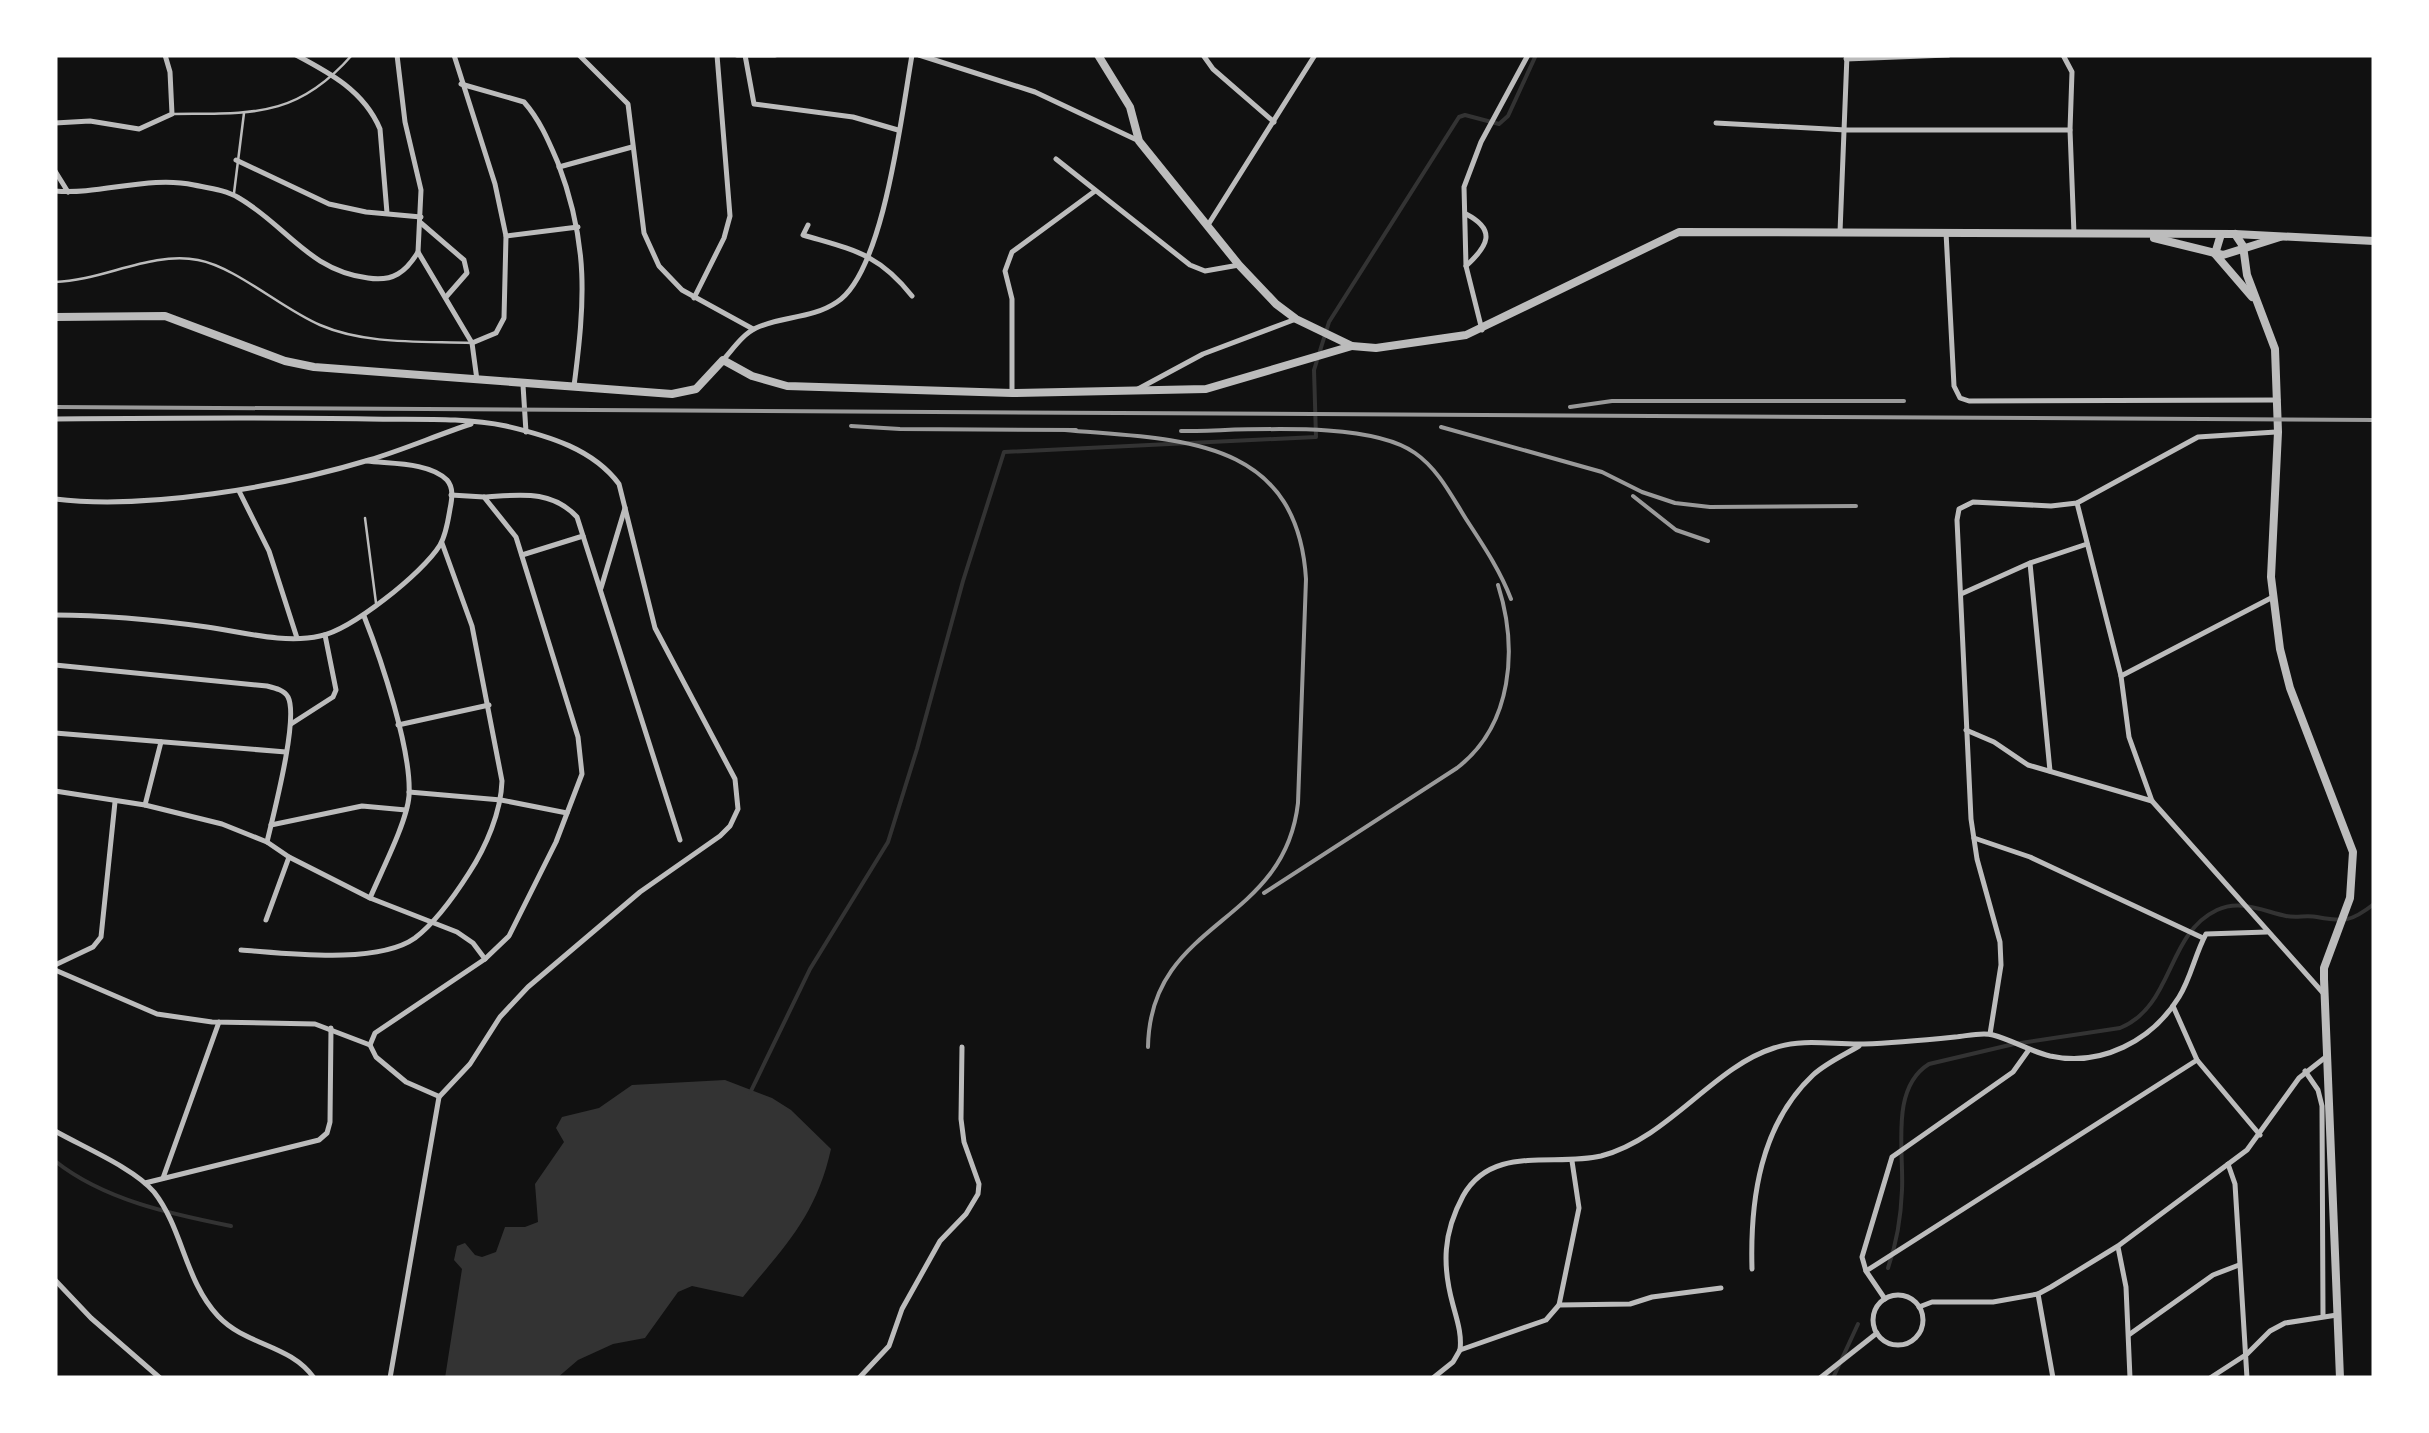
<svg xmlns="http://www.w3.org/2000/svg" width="2429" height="1433" viewBox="0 0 2429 1433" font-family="'PT Sans',sans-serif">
<rect width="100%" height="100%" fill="#111"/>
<path fill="#333" d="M725,1080l47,18 19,12 40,39c-15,67 -46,97 -88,148l-51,-11 -14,6 -33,46 -32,6 -35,16 -21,18h-112l17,-109 -8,-9 3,-14 8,-3 10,12 7,2 14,-5 9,-25h20l13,-5 -3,-38 29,-42 -8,-14 6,-11 37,-9 33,-23z"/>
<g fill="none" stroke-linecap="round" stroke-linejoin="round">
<g stroke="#333" stroke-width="4">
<path d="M750,1093l60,-124 78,-127 29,-93 46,-168 41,-129 312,-15 -2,-67 15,-48 130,-205 6,-2 34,9 9,-8 28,-61"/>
<path d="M55,1161c49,39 116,53 176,65"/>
<path d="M1888,1268c9,-26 13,-51 14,-78 2,-40 -12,-102 27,-126l85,-20 106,-16c54,-22 46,-94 97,-118 23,-11 46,1 69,6 10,2 21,-1 31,1 27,5 34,5 57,-13"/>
<path d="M1833,1378l25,-54"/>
</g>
<g stroke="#bcbcbc" stroke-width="2.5">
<path d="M173,114c78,-1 123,5 179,-59"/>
<path d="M234,193l10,-80"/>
<path d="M55,282c47,-1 96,-31 143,-22 38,7 84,49 122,65 46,20 103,16 152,18"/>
<path d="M365,518l11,85"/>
</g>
<g stroke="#bcbcbc" stroke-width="5">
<path d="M296,55c34,18 68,36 84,74l7,84"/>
<path d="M397,55l8,67 16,68 -3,62 54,91 5,37"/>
<path d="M454,55l41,129 11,52 -2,82 -8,15 -24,10"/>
<path d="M579,55l49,49 16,129 15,33 23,24 71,39"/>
<path d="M737,55h38"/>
<path d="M745,55l9,49 99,13 45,13"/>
<path d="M919,55l116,37 104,49"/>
<path d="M1203,55l10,14 61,53"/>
<path d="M2063,55l9,17 -2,58 4,104"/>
<path d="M1846,59l102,-4"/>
<path d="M461,84l63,18c16,18 25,40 34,61 31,82 27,138 16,223"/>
<path d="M55,123l35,-2 49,8 33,-15 -2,-42 -5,-17"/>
<path d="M1716,123l130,7h224"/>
<path d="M1056,159l134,106 15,6 34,-6"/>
<path d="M236,160l93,44 37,8 55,5"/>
<path d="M559,167l73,-20"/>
<path d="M55,171l13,21"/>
<path d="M55,191c46,4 94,-16 139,-6 15,3 32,5 45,13 48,28 69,72 129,80 25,4 38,-6 50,-26"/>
<path d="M1466,214c31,16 22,32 0,52"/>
<path d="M421,223l43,37 3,13 -21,24"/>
<path d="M808,225l-5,10c50,15 75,18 109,61"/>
<path d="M1208,225l107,-170"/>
<path d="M1840,232l7,-177"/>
<path d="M1946,232l8,154 6,12 9,3 309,-1"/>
<path d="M506,236l72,-9"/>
<path d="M694,298l30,-60 6,-22 -13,-161"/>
<path d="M1482,330l-16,-64 -2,-79 17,-45 47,-87"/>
<path d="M723,360c10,-11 20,-26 33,-32 26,-12 56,-9 81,-26 47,-30 65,-191 75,-247"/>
<path d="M523,385l3,47"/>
<path d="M1138,389l65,-35 93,-35"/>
<path d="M1012,393v-94l-7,-28 7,-19 83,-61"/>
<path d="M55,419c105,-1 209,-2 314,0 45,1 93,-2 137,7 43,10 87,23 113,58l36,144 80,151 3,30 -8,17 -10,10 -80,56 -112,95 -28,30 -30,47 -31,33"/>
<path d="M239,491l30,60 28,87"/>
<path d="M484,497c35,-2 67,-8 93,20l103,323"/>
<path d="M55,499c92,11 225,-12 314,-39 34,-10 68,-25 102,-36"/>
<path d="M2077,503l44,173 8,61 23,64 172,193"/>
<path d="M522,555l61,-19"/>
<path d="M2030,563l20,208"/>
<path d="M601,588l24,-80"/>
<path d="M1961,594l69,-31 57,-19"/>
<path d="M55,615c51,0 102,5 152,12 36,5 77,17 113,9 31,-6 103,-63 120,-91 6,-10 8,-24 10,-36 2,-10 4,-21 -3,-29 -18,-18 -57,-16 -80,-19"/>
<path d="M364,616c17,43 48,135 45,180 -2,26 -28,76 -39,102"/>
<path d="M55,665l212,21c8,2 17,4 21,11 11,21 -15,119 -21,145"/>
<path d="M2121,676l150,-78"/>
<path d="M291,724l42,-27 3,-7 -11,-55"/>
<path d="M398,725l91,-20"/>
<path d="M1966,730l28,12 34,23 124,36"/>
<path d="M55,733l231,19"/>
<path d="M55,791l90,14 77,19 45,18 22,15 81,41 87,34 16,11 12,16"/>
<path d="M409,792l92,8 66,13"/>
<path d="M145,805l16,-63"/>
<path d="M271,825l91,-19 44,4"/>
<path d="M1974,838l56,19 173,81"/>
<path d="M266,920l23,-63"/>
<path d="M241,950c44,3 136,15 174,-12 21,-16 40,-43 54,-65 17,-26 32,-61 33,-92l-30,-155 -30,-83"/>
<path d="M55,965l38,-18 8,-10 14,-135"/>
<path d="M55,970l102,44 55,8 103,2 55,21 6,12 30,25 32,14"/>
<path d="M2173,1006l24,54 63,75"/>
<path d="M1990,1034l11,-69 -1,-23 -23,-83 -6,-40 -14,-299 2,-11 14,-7 78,4 26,-3 121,-66 78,-5"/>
<path d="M370,1045l5,-12 110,-74 24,-23 47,-94 26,-68 -4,-37 -62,-200 -32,-40 -33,-2"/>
<path d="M2305,1071l13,19 4,16 1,210"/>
<path d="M55,1131c28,16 79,37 99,61 29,37 31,89 64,124 28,30 72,28 96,62"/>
<path d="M2228,1164l7,20 12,194"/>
<path d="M163,1178l56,-156"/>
<path d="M145,1183l174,-43 8,-7 3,-11 1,-94"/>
<path d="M2118,1247l8,40 4,91"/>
<path d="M1752,1269c-2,-69 8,-144 61,-194 13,-12 31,-20 46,-29"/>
<path d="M1866,1271l331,-211"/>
<path d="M55,1280l36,38 69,60"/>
<path d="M2038,1294l15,84"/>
<circle cx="1898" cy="1320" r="25"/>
<path d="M1885,1299l-19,-28 -4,-14 30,-100 121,-85 15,-21"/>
<path d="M1559,1305l20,-97 -7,-47"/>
<path d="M1919,1307l13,-5h61l45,-8 13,-7 67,-41 129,-96 52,-72 28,-22"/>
<path d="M2130,1334l83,-59 26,-10"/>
<path d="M1460,1350c2,-16 -3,-30 -7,-45 -11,-40 -10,-72 10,-109 29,-52 91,-29 138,-40 68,-18 112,-89 173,-108 30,-10 59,-3 90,-4 30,-1 61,-4 91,-7 12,-1 27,-5 38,-2 19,5 37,16 57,21 51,11 102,-15 129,-59 12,-19 16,-43 27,-63l61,-2"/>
<path d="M1460,1350l86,-30 13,-15 71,-1 22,-7 69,-9"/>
<path d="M390,1378l49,-281"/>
<path d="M859,1378l30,-32 13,-37 38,-68 26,-27 12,-20 1,-10 -15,-42 -3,-23 1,-72"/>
<path d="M1433,1378l20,-16 7,-12"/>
<path d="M1820,1378l57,-45"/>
<path d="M2210,1378l37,-24 23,-23 15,-8 52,-8"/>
</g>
<g stroke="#bcbcbc" stroke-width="8">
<path d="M1098,55l32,52 9,34 100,124 37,39 20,15 56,27 24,2 90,-13 213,-103 556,2 139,7"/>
<path d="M2221,234l-6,20 37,43"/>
<path d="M2235,234l8,12 4,29 28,74 3,83 -7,145 9,72 10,39 63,164 -3,46 -26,70v11l16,399"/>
<path d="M2154,238l69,17 57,-18"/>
<path d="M55,317l110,-1 120,45 29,6 358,27 24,-5 27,-29 29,16 35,10 225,7 194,-4 146,-43"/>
</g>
<g stroke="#9a9a9a" stroke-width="4">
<path d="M55,407l2319,13"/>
<path d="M1570,407l42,-6h292"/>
<path d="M851,426l49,3 176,1"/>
<path d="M1441,427l161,45 40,20 33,11 35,4 146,-1"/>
<path d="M1065,430c109,10 232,4 241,149l-8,224c-14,124 -148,116 -150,244"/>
<path d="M1181,431c60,0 187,-12 234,22 23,16 36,42 51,66 17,26 34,51 45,80"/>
<path d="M1633,496l43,34 32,11"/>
<path d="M1264,893l193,-125c56,-43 61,-120 41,-183"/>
</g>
</g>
<rect width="2429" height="1433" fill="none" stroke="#ffffff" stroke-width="115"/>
</svg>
